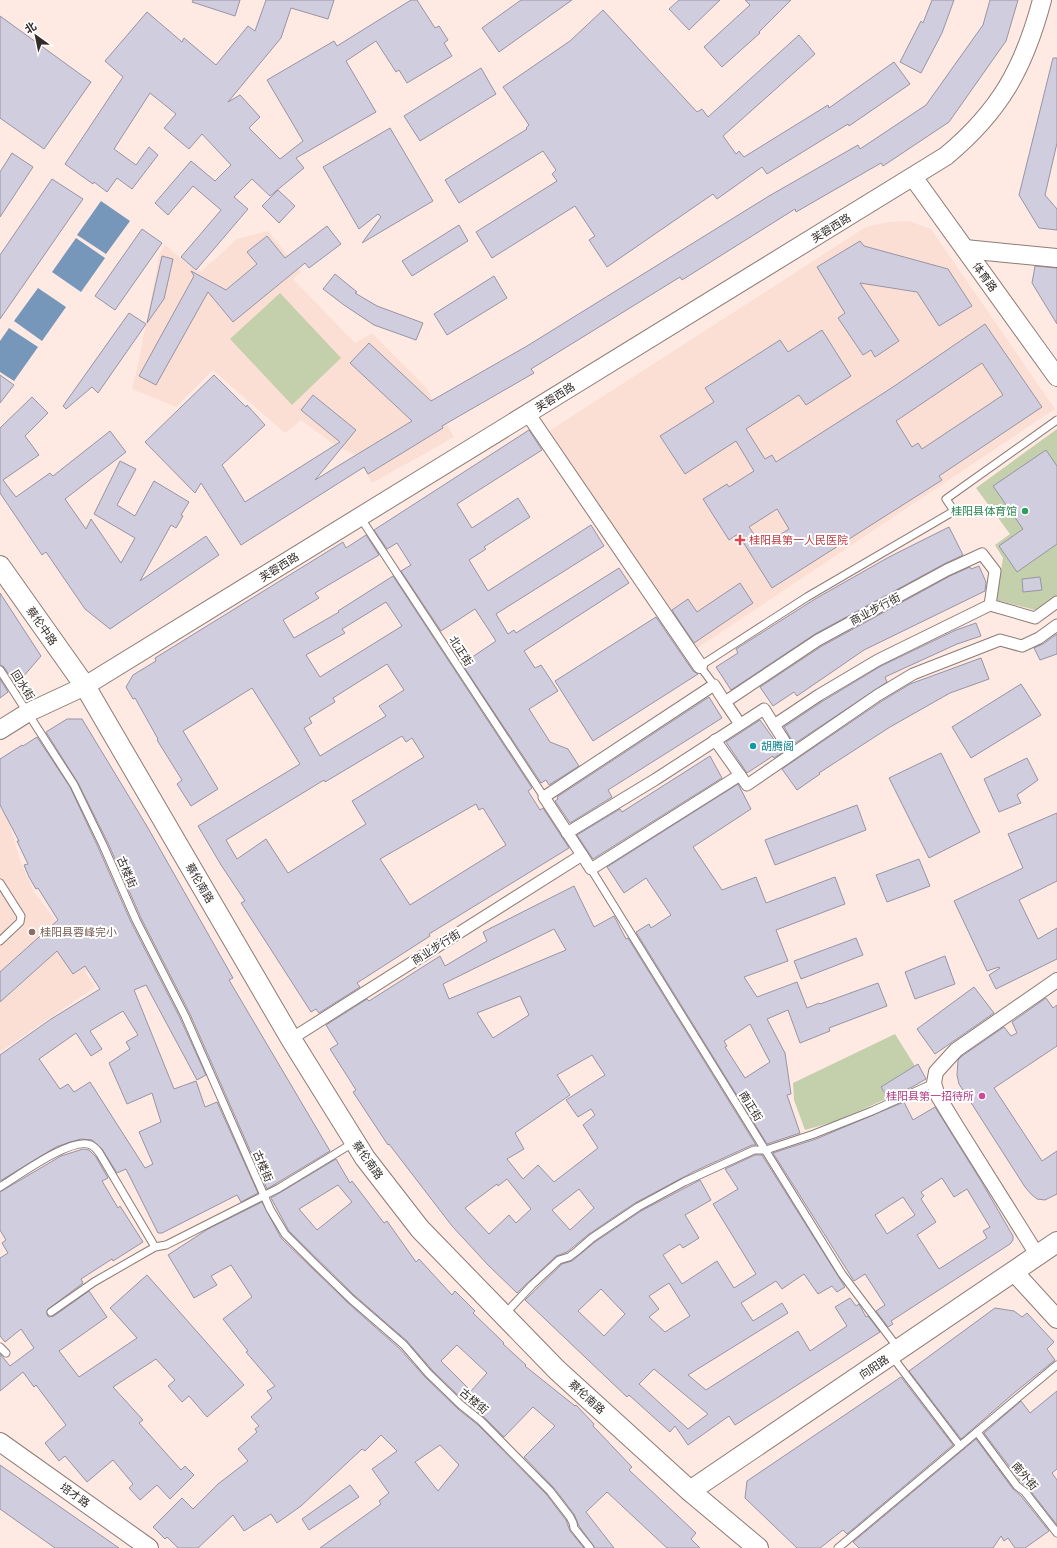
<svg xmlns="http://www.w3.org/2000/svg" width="1057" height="1548" viewBox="0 0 1057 1548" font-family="'Public Sans','Noto Sans SC',sans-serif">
<rect width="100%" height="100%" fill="#feeae2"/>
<g fill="#fbded4">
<path d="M909,221l22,8 124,180 -359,240 -147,-218 317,-204 23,-5z"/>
<path d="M268,231l33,41 -8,7 62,64 17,-10 55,56 27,48 -82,46 -16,-28 -21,-10 -34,-25 -16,13 -72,-63 -37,37 -44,-18 6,-24 22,-112 5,-8 31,26h6l35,-32z"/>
<path d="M0,803l6,10 15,50 13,29 35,46 19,31 -3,3 10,15 -95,65z"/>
</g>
<g fill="#c3d0ab">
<path d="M280,293l61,65 -49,47 -62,-66z"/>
<path d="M1057,429v168l-18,14 -43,-11 7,-42 -8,-13 15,-11 -34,-46z"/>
<path d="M895,1034l20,32 -34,21 7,11 -51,23 -32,9 -11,-30 -1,-17z"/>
</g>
<g fill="#7696ba">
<path d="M101,201l29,20 -24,33 -29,-19z"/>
<path d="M76,238l29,20 -24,34 -29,-20z"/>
<path d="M38,288l28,19 -24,34 -28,-20z"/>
<path d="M9,328l29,19 -24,34 -14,-9v-31z"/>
</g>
<g fill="#d0cddf" stroke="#9794a5" fill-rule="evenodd">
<path d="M193,0h47l-5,16 -43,-14z"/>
<path d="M266,0h68l-6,19 -37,-11 -10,30 -53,64 12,-7 20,22 -11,11 31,31 23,-18 -36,-61 67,-39 3,5 74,-46h6l18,28 4,-2 9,14 -4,3 8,13 -45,27 -8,-13 -3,2 -20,-31 -30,20 30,51 -80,46 8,10 -34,28 -18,-17 -18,18 14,12 -52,61 -15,-13 40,-47 -28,-24 -25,29 -13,-12 36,-42 24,20 16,-16 -29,-31 -13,15 -25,-21 12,-14 -26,-21 -36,56 22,16 13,-18 9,8 -26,34 -15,-11 -10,14 -13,-10 -1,2 -28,-20 58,-87 -18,-16 42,-49 35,30 2,-4 32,27 32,-39 7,5z"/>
<path d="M521,0h51l-73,52 -17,-24z"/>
<path d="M679,0h41l-31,30 -20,-21z"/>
<path d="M745,0h46l-32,32 1,1 -38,34 -18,-20 46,-42z"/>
<path d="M932,0h22l-12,33 -21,40 -21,-11 21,-41 2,2z"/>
<path d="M990,0h28l-12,41 -57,81 -66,44 -2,-3 -85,49 -1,-3 -113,71 -2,-3 -149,92 3,4 -92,53 1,2 -75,46 -4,-7 -123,78 -40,-62 -6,10 -50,-51 69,-67 32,32 1,-2 18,20 -43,40 23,37 95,-60 -39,-32 12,-15 43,35 -41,50 97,-59 -62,-58 19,-20 62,58 96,-55 242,-150 89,-51 2,4 66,-44 57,-80z"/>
<path d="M603,10l94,102 5,-3 6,8 91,-82 16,19 -92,82 13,18 3,-3 5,6 84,-52 1,3 65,-46 16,22 -61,42 -1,-2 -81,50 -5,-7 -45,32 -4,-5 -106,73 -18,-27 6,-4 -20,-30 -83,52 -16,-26 81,-51 -5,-7 4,-4 -13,-19 -84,52 -14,-23 82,-51 -1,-1 3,-3 -26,-38 67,-46z"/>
<path d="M0,16l91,66 -47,67 -44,-31z"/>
<path d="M1053,58h4v85l-12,52 12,14v21l-18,-2 -20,-33z"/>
<path d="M481,68l15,26 -76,47 -16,-25z"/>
<path d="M390,128l43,73 -71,42 19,-26 -3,-3 -19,15 -36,-62z"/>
<path d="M12,153l21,14 -33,50v-45z"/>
<path d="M52,179l31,20 -83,120v-64z"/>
<path d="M278,190l17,16 -16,17 -17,-17z"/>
<path d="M459,225l9,16 -56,35 -10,-15z"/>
<path d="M327,226l14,18 -32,24 -4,-5 -72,59 -25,-30 -52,93 -17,-9 55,-100 -3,-5 35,19 31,-26 -10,-12 20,-16 18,22z"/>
<path d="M142,229l20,14 -47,67 -20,-14z"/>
<path d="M860,241l4,5 84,23 24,37 -33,20 -22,-34 -57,-9 39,58 -24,16 -4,-7 -8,5 -25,-37 7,-5 -28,-46z"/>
<path d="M162,256l11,3 -9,40 -17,24z"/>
<path d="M1035,266l22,2v56l-25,-41z"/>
<path d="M335,274l22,18 -2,1 22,13 46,17 -7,17 -42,-15 -30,-20 -21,-16z"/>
<path d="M494,276l13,22 -60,37 -13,-21z"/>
<path d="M129,313l17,11 -48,69 -6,-6 -26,22 -3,-3z"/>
<path d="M985,324l57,83 -103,69 3,4 -170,108 -34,-54 -9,6 -26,-41 24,-15 2,3 25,-16 -18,-30 -51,33 -25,-38 54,-34 -9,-14 75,-48 8,12 34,-22 29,46 -45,29 -7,-10 -53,34 19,30 7,-4 4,7 117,-75zM982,363l21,32 -81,54 -4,-6 -6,4 -16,-26zM777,509l12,20 -27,17 -13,-19z"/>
<path d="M0,375l14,10 -14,18z"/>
<path d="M32,397l16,16 -23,23 14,19 -36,25 13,17 34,-24 3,3 57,-45 16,21 -61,47 21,30 5,-10 30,44 14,-25 -41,-24 26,-53 16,8 -19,36 18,11 19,-35 35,21 -8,13 2,1 -7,12 -5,-3 -31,56 66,-45 13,19 -109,74 -25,-20 -39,-57 -4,3 -42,-62v-65z"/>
<path d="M529,430l13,20 -85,54 15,24 46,-30 12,19 -46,30 2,2 -17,11 19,31 103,-66 13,21 -108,68 12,20 6,-4 2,3 103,-65 10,15 -105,68 11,17 6,-3 17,26 -29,18 21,33 18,7 11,17 -30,19 -3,-5 -5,3 -79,-119 34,-23 -21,-32 -34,22 -40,-60 10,-6 -14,-22 -10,6 -13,-19z"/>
<path d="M1046,450l11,16v78l-40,28 -18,-26 24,-17 -30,-43z"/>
<path d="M949,527l14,28 -19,9 -129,70 -84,56 -15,-23 22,-14 -2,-4 79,-50 74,-42z"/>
<path d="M366,535l13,20 -64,38 4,5 -36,22 11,18 45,-26 -1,-1 55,-35 139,212 -4,3 12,19 3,-2 26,40 -140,86 1,2 -73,47 3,4 -41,26 -3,-4 -5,3 -70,-109 4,-2 -24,-36 -23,-39 102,-62 -15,-24 -33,-52 -69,43 35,58 -27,17 -14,-22 5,-4 -25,-40 1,-1 -23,-41 -2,1 -7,-12 7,-12 23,-14 -1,-3 188,-116 3,6zM386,602l16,24 -82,51 -14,-22 39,-22 -3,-4zM387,664l17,26 -25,16 7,10 -66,40 -16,-28 8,-5 -3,-5 26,-16 -2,-4zM402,736l4,6 6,-4 12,19 -72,44 14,23 -78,49 -22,-34 -29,20 -11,-19 98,-60 1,2zM476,804l3,6 4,-2 23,37 -96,60 -30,-46z"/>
<path d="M979,566l7,16 -1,9 -121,59 -67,46 -3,-4 -21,14 -13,-19 62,-41 128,-70 20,-9 1,2z"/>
<path d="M1040,577l2,13 -19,2 -1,-13z"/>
<path d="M740,583l13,20 -59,40 -22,-33 16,-11 9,13z"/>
<path d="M0,593l41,63 -25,29 -12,-18 -4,-2z"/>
<path d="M656,617l37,54 5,3 -105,67 -38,-60z"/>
<path d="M976,623l5,13 -24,8 -72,33 2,5 -93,62 -10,-17 39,-26 58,-35 75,-36z"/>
<path d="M1057,634v20l-17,6 -6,-12 9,-4z"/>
<path d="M981,658l8,21 -39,14 -60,34 -71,46 1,1 -23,16 -15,-21 100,-68 28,-17z"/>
<path d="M0,679l8,13 -8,6z"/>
<path d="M1021,684l20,31 -70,43 -19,-31z"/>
<path d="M709,697l13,21 -114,72 4,7 -42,26 -15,-22 3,-2 -1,-2z"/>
<path d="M67,719h15l66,109 85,150 -4,2 101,171 -63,38 -77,-175 -49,-96 -33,-75 -30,-60 -32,-51z"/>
<path d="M760,720l23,32 -9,6 -1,-2 -26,17 -21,-31z"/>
<path d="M37,737l33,50 28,60 33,75 49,96 26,57 -9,5 -51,-95 -12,5 40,99 22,-8 9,26 12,-5 41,91 -17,9 -4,-7 -75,38h-4l-32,-64 -9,4 -15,-24 -10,-9 -11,-1 -11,3 -14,5 -56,34v-126l51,-36 49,-30 -15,-23 -12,8 -16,-23 -57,51v-30l58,-52 -20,-32 -2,1 -7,-12 -5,-12 4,-1 -11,-23h2l-19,-36v-46l22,-14 1,1zM123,1011l15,24 -12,7 4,7 -21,14 18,41 25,-11 9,29 -22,10 14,32 -8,4 -55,-86 -16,10 -6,-8 -8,5 -21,-30 37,-26 15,23 11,-7 -12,-18z"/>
<path d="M941,753l39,79 -51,26 -40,-80z"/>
<path d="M710,756l12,22 -129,81 -16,-24 43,-26 2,3z"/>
<path d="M1027,758l11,22 -21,15 4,8 -22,9 -15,-33z"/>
<path d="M738,784l13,25 -58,38 29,43 34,-13 10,26 69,-26 10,27 -69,26 12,31 -44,16 13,20 40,-15 10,26 12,-5 1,1 58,-21 9,23 -58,22 1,3 -30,12 -12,-33 -21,9 18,34 6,41 -4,1 13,38 -33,11 -131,-212 13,-8 2,4 20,-13 -25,-37 -22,15 -17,-26zM750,1024l20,38 -25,16 -20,-31 2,-1 -3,-5z"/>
<path d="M857,805l9,25 -91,35 -10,-25z"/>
<path d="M1057,813v68l-38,19 19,39 19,-11v31l-61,30 -7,-14 11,-7 -1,-1 -12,4 -33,-70 69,-33 -15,-34z"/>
<path d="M919,859l11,27 -43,16 -11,-27z"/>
<path d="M574,886l20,41 20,-11 12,23 2,-1 128,207h-4l-57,26 -60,32 -46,31 -22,18 -11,4 -39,37 -29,-28 -36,-39 -63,-82 -1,1 -35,-53 3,-2 -26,-41 8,-5 -12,-19 41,-26 2,2 71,-45 5,10 42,-25 -4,-9zM554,929l12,21 -117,49 -6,-15zM520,996l9,19 -36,23 -16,-25zM592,1055l13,20 -39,25 12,17 13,-8 4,6 -12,10 15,23 -44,34 -16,-17 -15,14 -16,-20 17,-10 -9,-16 55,-38 -13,-20zM507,1179l24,30 -15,14 -7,-8 -20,19 -24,-26 32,-24 1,2zM579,1189l15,19 -24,22 -18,-20z"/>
<path d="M856,938l7,17 -62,24 -7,-18z"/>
<path d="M945,956l10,28 -40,15 -10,-27z"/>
<path d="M974,987l20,26 -59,41 -18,-25z"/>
<path d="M1046,998l7,10 4,-3v41l-63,42 48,73 15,-10v43l-12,6 -8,-1 -6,-5 -6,-7 -66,-103 -2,-9 1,-15 4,-4 42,-29 7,9 6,-3 -5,-11z"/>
<path d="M918,1064l8,15 -14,8 -24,11 -7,-11z"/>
<path d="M904,1102l9,18 22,-13 46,74 32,55v4l-3,4 -119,77 2,3 -5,3 -12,-16 9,-6 -20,-31 -11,7 -81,-128 43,-14zM942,1178l12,19 13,-8 23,38 -7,4 4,7 -48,31 -22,-34 19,-13 -15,-23 3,-3 -3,-4zM903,1197l12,18 -28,19 -12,-19z"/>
<path d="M83,1149l6,1 7,7 12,21 -6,3 16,27 2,-2 23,36 -30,19 -1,-2 -31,20 2,4 -36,27v5l2,2 5,-1 35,-25 18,26 -48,34 20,26 58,-39 -27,-30 37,-33 97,110 -37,32 -18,-21 -7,6 -14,-16 7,-6 -19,-21 -43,28 30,33 -4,3 42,47 4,-4 9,9 -24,24 -13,-14 -17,15 -11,-12 4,-4 -20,-24 -26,22 -22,-26 -6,5 -14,-18 21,-18 -30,-40 -2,2 -11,-15 -23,19v-37l10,12 24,-18 -13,-19 -16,13 -5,-6v-78l8,-5 -6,-10 4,-3 -6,-10v-38l61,-36z"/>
<path d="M755,1155h7l83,132 -8,5 -5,-6 -14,8 -14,-20 -22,15 -6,-8 -35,22 12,18 29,-18 6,10 -100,62 18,15 92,-59 12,20 37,-25 -12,-19 15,-9 6,8 3,-2 7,13 2,-1 12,16 -145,93 -6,-9 -41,29 -13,-19 -5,6 -41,-37 -2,2 -102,-97 37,-36 10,-3 23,-19 46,-31 59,-31 11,20 -26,15 14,23 -16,10 -3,-4 -17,11 19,29 35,-23 17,27 22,-14 -43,-70 25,-15 -13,-20zM669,1283l21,33 -25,16 -16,-15 10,-8 -10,-13zM601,1289l24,25 -21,22 -26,-25zM654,1369l54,45 -20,15 -49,-45z"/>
<path d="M336,1159l14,24 2,-2 32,42 3,-2 29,41 3,-3 33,36 3,-4 20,20 -2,2 31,30 -1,1 23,21 -1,1 50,40 1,-1 18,19 -1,2 39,41 -3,3 67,63 -5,6 9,9h-33l-60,-56 -21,20 28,36h-19l-16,-22 -5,-12 -20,-26 -30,-31 31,-31 -22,-19 -29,30 -20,-20 -20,-16 -32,-31 -25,-29 -53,-46 -65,-64 -18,-33zM338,1185l14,17 -35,28 -18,-21zM457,1345l30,28 -16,18 -30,-30z"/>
<path d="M262,1202l19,36 67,65 52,46 25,28 33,32 20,16 68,69 20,26 4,11 14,17h-264l61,-44 -2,-3 10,-8 -17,-24 25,-18 -16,-16 -16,16 -3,-2 -61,57 -24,17 -6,-9 -27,17 -11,-16 -35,33h-20l-11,-11 -2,2 -12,-12 29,-29 11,11 25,-25 30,-23 -10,-12 19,-17 -2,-3 4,-3 -8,-9 21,-19 -5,-7 8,-5 -29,-34 2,-1 -25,-32 29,-22 -21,-32 -20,11 6,9 -23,13 -26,-43 40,-26zM440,1445l19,20 -21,26 -23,-29z"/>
<path d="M995,1308l19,3 8,6 5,-4 27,29 -7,7 8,11 -41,33 -53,46 -52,-68z"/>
<path d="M901,1377l52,68 -106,89 -4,-4 -23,18h-23l-52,-50 2,-17z"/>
<path d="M1057,1391v78l-5,4 5,7v45l-28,-36 -8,-7 -37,-49 37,-32 9,12z"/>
<path d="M976,1439l37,50 8,7 28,35 -24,17h-10l-7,-10 -4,3 -3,-5 -8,12h-134l-6,-6z"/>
<path d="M0,1465l119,83h-64l-55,-39z"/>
<path d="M350,1485l9,12 -50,33 -7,-11z"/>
</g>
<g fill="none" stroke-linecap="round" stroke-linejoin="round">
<g stroke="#8e7b75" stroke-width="9">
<g id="service">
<path d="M360,517l184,280"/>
<path d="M0,670l74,115 29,60 33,75 49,96 85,193 15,25 29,29 37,36 53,46 24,28 33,32 20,16 69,70 20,26 3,6 1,5 16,20"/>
<path d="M714,685l-14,-19 107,-69 147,-86 -8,-12 111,-79"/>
<path d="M591,869l251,405 56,74"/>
<path d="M0,883l21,33 -1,6 -20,19"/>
<path d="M0,1187c18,-11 72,-51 91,-42 4,2 7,6 9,9l55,93"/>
<path d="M51,1312l43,-30 61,-35 11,-2 113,-57 74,-45"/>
<path d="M504,1315l28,-30 27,-25 10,-3 8,-6 15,-13 46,-31 46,-25 70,-32h12l48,-16 58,-23 62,-28"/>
<path d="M0,1347l6,6"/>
<path d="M891,1355l69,91"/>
<path d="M977,1432l40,54 8,6 32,41"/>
<path d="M838,1548l219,-183"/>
</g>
</g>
<g stroke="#8e7b75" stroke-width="13">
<g id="pedestrian">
<path d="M725,702l15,22"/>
<path d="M774,725l18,28"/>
<path d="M715,740l32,45 131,-90 35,-21 87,-34 22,6 17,-8 18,-13"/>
<path d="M567,833l89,-54 108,-70 10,16 45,-30 59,-35 112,-55 45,13 22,-16"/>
<path d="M582,855l-38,-58 170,-112 11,17 93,-62 129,-70 35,-16 13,17 -5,34"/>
<path d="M291,1039l291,-184 9,14 149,-94"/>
</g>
</g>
<g stroke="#8e7b75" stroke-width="16">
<g id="minor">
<path d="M528,414l172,252"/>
<path d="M1038,1256l-81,-129 -19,-31 -4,-13 2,-11 20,-22 101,-70"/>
</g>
</g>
<g stroke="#8e7b75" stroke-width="20">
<g id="tertiary">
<path d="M913,177l144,200"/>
<path d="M965,249l92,9"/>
<path d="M0,730l27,-17 58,-27 861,-530c54,-45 78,-88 96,-156"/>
<path d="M1014,1272l43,47"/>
<path d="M0,1442l149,106"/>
</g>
</g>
<g stroke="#8e7b75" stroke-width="22">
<g id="secondary">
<path d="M0,566l85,120 206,353 74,119 55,71 137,141 133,121 68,57"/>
<path d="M690,1491l367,-249"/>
</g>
</g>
<use href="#service" stroke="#fff" stroke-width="7"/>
<use href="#pedestrian" stroke="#fff" stroke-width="11"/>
<use href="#minor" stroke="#fff" stroke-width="14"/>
<use href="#tertiary" stroke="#fff" stroke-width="18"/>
<use href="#secondary" stroke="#fff" stroke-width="20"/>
</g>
<circle fill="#2e9e5b" stroke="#fff" stroke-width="1.5" cx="1025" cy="511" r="4"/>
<path fill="#e0444e" stroke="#fff" stroke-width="1.5" d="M738 534h4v4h4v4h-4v4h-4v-4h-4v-4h4z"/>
<circle fill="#0f9aa8" stroke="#fff" stroke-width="1.5" cx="753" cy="746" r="4"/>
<circle fill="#8d6e63" stroke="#fff" stroke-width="1.5" cx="32" cy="932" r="4"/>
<circle fill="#d1479c" stroke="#fff" stroke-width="1.5" cx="982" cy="1096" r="4"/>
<g text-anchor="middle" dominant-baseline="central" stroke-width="4" stroke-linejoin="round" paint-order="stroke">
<g font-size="11" fill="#322b28" stroke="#fff">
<text transform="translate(831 228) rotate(-32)">芙蓉西路</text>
<text transform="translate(985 277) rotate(54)">体育路</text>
<text transform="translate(555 397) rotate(-32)">芙蓉西路</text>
<text transform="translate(279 567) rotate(-32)">芙蓉西路</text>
<text transform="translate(875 609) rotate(-28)">商业步行街</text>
<text transform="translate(42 626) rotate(55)">蔡伦中路</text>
<text transform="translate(461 651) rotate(57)">北正街</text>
<text transform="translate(23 685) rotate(58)">回水街</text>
<text transform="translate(127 872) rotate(66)">古楼街</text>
<text transform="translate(200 883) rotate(60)">蔡伦南路</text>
<text transform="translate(436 947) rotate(-32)">商业步行街</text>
<text transform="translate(751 1106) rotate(58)">南正街</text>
<text transform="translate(368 1160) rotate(55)">蔡伦南路</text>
<text transform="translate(263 1166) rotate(66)">古楼街</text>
<text transform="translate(874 1367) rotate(-34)">向阳路</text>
<text transform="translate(587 1397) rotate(42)">蔡伦南路</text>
<text transform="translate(474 1401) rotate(40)">古楼街</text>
<text transform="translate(1025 1476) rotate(49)">南外街</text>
<text transform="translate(75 1495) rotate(35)">培才路</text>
</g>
<g font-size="11" fill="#27864d" stroke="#fff" text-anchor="end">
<text x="1017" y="511">桂阳县体育馆</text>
</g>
<g font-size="11" fill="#be3a42" stroke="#fff" text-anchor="start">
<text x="749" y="540">桂阳县第一人民医院</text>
</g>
<g font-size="11" fill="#0d838f" stroke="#fff" text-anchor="start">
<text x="761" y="746">胡腾阁</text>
</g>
<g font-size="11" fill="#785e54" stroke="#fff" text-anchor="start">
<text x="40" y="932">桂阳县蓉峰完小</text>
</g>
<g font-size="11" fill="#b23c85" stroke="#fff" text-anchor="end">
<text x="974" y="1096">桂阳县第一招待所</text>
</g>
</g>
<g transform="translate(36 36) rotate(327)" stroke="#ffffff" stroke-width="3" paint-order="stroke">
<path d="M0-3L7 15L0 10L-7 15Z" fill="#322b28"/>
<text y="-6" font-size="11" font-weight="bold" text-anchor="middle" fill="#322b28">北</text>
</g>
</svg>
